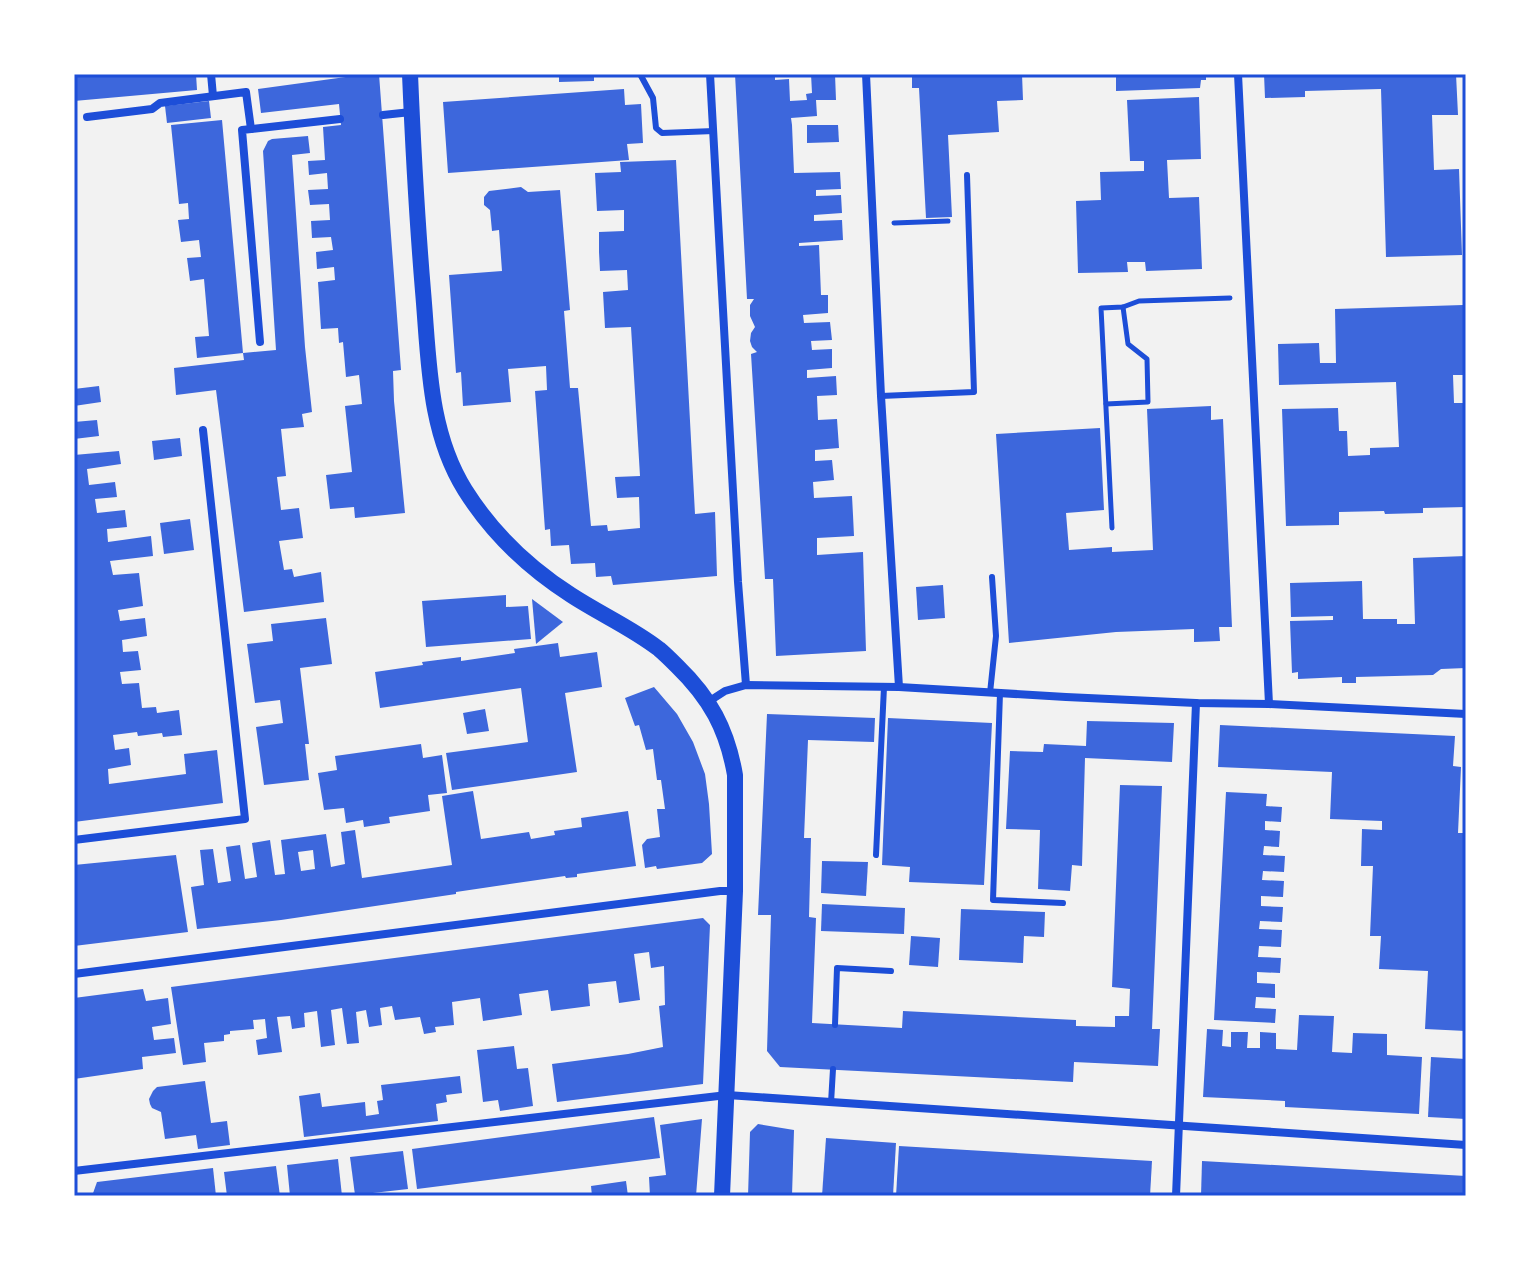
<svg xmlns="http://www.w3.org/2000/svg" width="1540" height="1270" viewBox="0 0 1540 1270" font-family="'Nunito Sans',sans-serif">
<rect width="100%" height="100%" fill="#f2f2f2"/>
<g fill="#3d67dc" fill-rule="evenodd">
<path d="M74,74h122l1,16 -123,11z"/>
<path d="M352,74h27l22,296 -8,1 1,30 11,112 -50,5 -1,-11 -24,2 -4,-34 26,-3 -7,-66 17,-2 -3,-29 -13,2 -3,-35 -4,1 -1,-15 -17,1 -3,-47 17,-2 -1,-13 -17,2 -1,-17 17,-2 -2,-13 -19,1 -1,-17 19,-1 -1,-16 -19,1 -2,-15 20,-1 -1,-16 -18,2 -1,-14 17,-1 -2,-33 18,-2 -2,-21 -78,9 -3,-24 95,-13z"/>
<path d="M559,74h35v7l-35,1z"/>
<path d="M735,74h40v6l14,-1 1,22 17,-1 -1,-6 6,-1 -1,-19h24l1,26h-20l1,16 -26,2 1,7 2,48 46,-1 1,17 -25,1v6l25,-1 1,18 -28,2v6l28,-1 1,20 -44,3v3l20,-1 2,50h7v18l-25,2 1,8 26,-1 2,18 -21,1 1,9 20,-1v19l-25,2v8l29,-2 1,19 -20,1 1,24 19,-1 2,29 -24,2v11l17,-1 2,20 -21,2 1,16 38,-2 1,19 1,21 -37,2v17l46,-3 3,99 -90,5 -3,-77h-8l-14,-225 6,-2 -5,-5 -2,-6 1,-8 4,-6 -5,-11v-11l4,-6h-7z"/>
<path d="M912,74h110l1,26 -26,1 2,31 -51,3 4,82 -26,1 -7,-130h-7z"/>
<path d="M1116,74h90v6h-5l-1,8 -84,3z"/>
<path d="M1264,74h192l2,41h-26l2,55 25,-1 3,86 -76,2 -5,-168 -76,2v6l-40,1z"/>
<path d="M624,89l1,16 16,-1 2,39 -16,1 2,16 -181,13 -5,-71z"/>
<path d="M1199,97l2,62 -34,1 2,38 30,-1 3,72 -56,2 -1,-9h-18l1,10 -50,1 -2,-72 25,-1 -1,-28 44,-1v-10h-14l-3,-61z"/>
<path d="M209,101l2,17 -44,5 -2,-17z"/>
<path d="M222,120l21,233 -46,5 -2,-21 14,-1 -5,-57 -14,2 -3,-23 14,-1 -2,-17 -18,2 -3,-22 11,-1 -1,-16 -9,1 -8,-79z"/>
<path d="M807,125h31l1,17 -32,1z"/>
<path d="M308,136l2,17 -18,2 13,192 7,65 -10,2 2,13 -23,2 5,47 -9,1 4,33 18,-2 4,30 -24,3 5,29 8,-1 2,8 27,-5 3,30 -80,10 -28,-222 -40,5 -2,-27 70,-8 -1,-7 33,-3 -13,-199 5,-10 4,-2z"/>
<path d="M676,160l19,354 20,-2 2,64 -104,9 -2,-9 -15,1 -1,-14 -24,1 -2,-19 -18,1 -1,-17 -5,1 -10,-139 12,-1 -1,-24 -38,3 3,33 -48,4 -2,-34 -5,1 -7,-98 53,-4 -3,-41 -7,1 -2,-21 -6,-5v-8l5,-6 32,-4 7,5 32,-2 10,120 -6,1 6,77h8l13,138 16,-1 1,6 32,-3 -1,-31 -22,1 -2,-21 25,-1 -9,-149 -26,1 -2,-36 25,-2 -1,-20 -27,1 -1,-19v-20l25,-1v-21l-27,1 -2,-38 26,-1 -1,-10z"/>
<path d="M1463,305l2,70h-12l1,28h12v104l-43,1v5l-38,1 -1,-3 -45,1v13l-53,1 -4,-117 56,-1 1,23h8l1,25 22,-1v-7l29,-1 -3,-65 -117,3 -1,-41 41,-1 1,20h16l-1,-54z"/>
<path d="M99,386l2,16 -27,4v-17z"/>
<path d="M1211,406v14l12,-1 9,208h-13l1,14 -26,1v-13l-78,3 -107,11 -13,-209 104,-6 4,82 -38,3 3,37 43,-3v5l41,-2 -6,-141z"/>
<path d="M97,420l2,16 -25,3v-17z"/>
<path d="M180,438l2,18 -28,4 -2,-19z"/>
<path d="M119,451l2,13 -34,5 2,16 26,-3 2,15 -22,2 2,14 28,-3 2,17 -20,2 1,13 43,-6 2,20 -43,5 3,14 26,-2 4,33 -25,4 2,11 25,-3 2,18 -25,4 1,12 15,-1 3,19 -21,2 2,12 17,-1 3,25 14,-1 1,6 22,-3 3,25 -19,2 -1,-4 -24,3 -1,-4 -24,3 2,15 14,-2 2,17 -23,4 1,15 77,-10 -2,-20 33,-4 6,53 -149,19v-367z"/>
<path d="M190,519l4,31 -30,4 -4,-31z"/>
<path d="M1466,556v112l-25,1 -8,6 -77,2v6h-14v-6l-44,2v-7l-6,1 -2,-52 43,-1v-4l-42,1 -1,-34 72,-2 1,38h34v5h18l-2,-66z"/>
<path d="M943,585l2,33 -27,2 -2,-33z"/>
<path d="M506,595v12l22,-1 3,33 -105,8 -4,-46z"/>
<path d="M532,599l31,23 -27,22z"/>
<path d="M326,618l6,46 -32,4 9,76h-4l4,36 -45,5 -8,-58 27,-4 -3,-23 -25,3 -8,-59 26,-3 -2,-17z"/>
<path d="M558,643l2,14 37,-5 5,35 -37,6 12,79 -125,18 -6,-37 82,-11 -7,-54 -141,20 -5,-36 48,-7 -1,-3 39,-5v4l54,-8 -1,-4z"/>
<path d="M654,687l23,27 16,28 12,32 4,30 3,50 -10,9 -45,6 -1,-3 -11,2 -3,-23 5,-6 13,-2 -3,-28h8l-4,-29h-4l-4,-31 -7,1 -7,-25 -4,1 -10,-28z"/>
<path d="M485,709l4,22 -22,3 -4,-21z"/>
<path d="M767,714l108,4 -1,24 -66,-2 -4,98h7l-2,79 7,1 -4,105 90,5 1,-17 173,9v6l39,1v-11h14l1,-27 -18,-2 8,-202 42,1 -10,243h8l-2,37 -84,-4 -1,20 -293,-15 -13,-16 4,-136h-13z"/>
<path d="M888,718l104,5 -8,162 -75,-3 1,-15 -28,-2z"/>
<path d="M1087,721l87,2 -2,39 -87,-4 -3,108 -10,-1 -2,26 -32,-2 2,-59 -34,-1 4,-78 33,1 1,-8 42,2z"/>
<path d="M1220,725l235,11 -2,30 8,1 -3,66h8v198l-41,-2 3,-58 -49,-2 2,-33h-11l3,-70h-12l1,-37 20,1v-9l-52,-2 2,-47 -114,-5z"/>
<path d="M421,744l2,14 19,-3 5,38 -19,2 2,16 -41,6 1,6 -26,4 -1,-7 -17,3 -2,-15 -20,2 -6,-37 19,-3 -2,-14z"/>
<path d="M473,791l8,48 48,-7 2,7 24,-4 -1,-4 28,-4 -1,-9 47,-7 8,55 -59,8v3l-11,1 -1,-2 -109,16v2l-175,26 -84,9 -6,-42 13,-2 -4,-35 13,-1 5,34 13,-2 -5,-34 14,-2 5,34 12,-2 -5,-34 18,-3 5,35 10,-1 -4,-34 45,-6 5,33 14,-3 -4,-32 14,-2 7,48 90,-13 -10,-69zM313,850l2,19 -14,2 -3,-19z"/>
<path d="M1226,792l41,2 -1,12 16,1 -1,15 -16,-1v9l15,1 -1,16 -15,-1 -1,9 22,1 -1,16 -21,-1 -1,9 22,1 -1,16 -22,-1v10l22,1 -1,15 -22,-1 -1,8 23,1 -1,17 -22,-1 -1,11 23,1 -1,15 -23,-1v11l18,1v14l-19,-1 -1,11 21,1 -1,14 -61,-3z"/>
<path d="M176,855l12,77 -114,14v-81z"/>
<path d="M822,861l46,1 -2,34 -45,-3z"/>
<path d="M822,904l83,4 -1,26 -83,-3z"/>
<path d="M961,909l84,3 -1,25 -20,-1 -1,27 -64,-3z"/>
<path d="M703,918l7,7 -7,159 -146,18 -5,-38 76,-10 35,-7 -4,-41 6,-1 -1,-39 -13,2 -2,-16 -15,2 6,46 -21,3 -3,-22 -28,3 2,22 -39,5 -3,-21 -29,4 3,21 -39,6 -3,-23 -28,4 2,23 -19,2 1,5 -12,2 -4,-17 -25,3 -3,-14 -12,2 2,17 -13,2 -3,-17 -10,2 3,31 -12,1 -5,-36 -11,2 4,35 -14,2 -4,-36 -13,2 1,14 -13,2 -2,-13 -13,1 5,35 -24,3 -2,-15 11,-2 -2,-19 -12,1 1,9 -24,2v3l-6,1v6l-20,2 2,19 -23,3 -12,-78z"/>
<path d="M911,936l29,2 -2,29 -29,-2z"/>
<path d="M143,989l3,12 22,-3 3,26 -19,3 2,13 20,-2 2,15 -34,4 1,12 -69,10v-81z"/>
<path d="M1299,1015l35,1 -2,36 20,1 1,-20 34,1v21l35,2 -3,57 -134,-7v-6l-82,-4 4,-68 16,1 -1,16 9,1v-15h17l-1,16h13v-16l16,1v16l21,1z"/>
<path d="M514,1046l3,23 11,-1 5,38 -33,5 -2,-11 -15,2 -6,-52z"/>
<path d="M1431,1057l35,2v60l-38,-2z"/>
<path d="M460,1076l2,17 -16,2 1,7 -11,2 2,17 -134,16 -5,-41 21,-3 2,14 43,-5 1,14 13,-2 -2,-13 6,-1 -2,-15z"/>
<path d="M205,1081l6,42 16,-2 3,24 -32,4 -2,-14 -31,4 -4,-27 -9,-4 -2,-4 -1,-5 4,-8 4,-4z"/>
<path d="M654,1117l6,41 -243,31 -5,-40z"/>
<path d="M702,1119l-6,77h-46l-1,-19 17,-2 -6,-50z"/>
<path d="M758,1124l36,6 -2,66h-44l2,-64z"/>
<path d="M826,1138l70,5 -3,53h-71z"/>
<path d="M899,1146l253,15 -2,35h-254z"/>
<path d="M403,1151l5,38 -53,6 -5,-38z"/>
<path d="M338,1159l4,37h-52l-3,-31z"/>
<path d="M1202,1161l264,15v20h-265z"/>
<path d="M276,1166l4,30h-53l-3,-24z"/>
<path d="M213,1168l3,28h-124l5,-14z"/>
<path d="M626,1181l2,15h-36l-1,-10z"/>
</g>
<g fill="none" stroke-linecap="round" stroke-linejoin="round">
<g stroke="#1d4ed8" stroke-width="5">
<path d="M894,223l54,-2"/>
<path d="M1106,404l42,-2 -1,-43 -19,-15 -5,-37"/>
<path d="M1112,528l-11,-220 22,-1 16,-6 91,-3"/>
</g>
<g stroke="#1d4ed8" stroke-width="6">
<path d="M640,74l13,24 3,30 6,5 52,-2"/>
<path d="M881,396l93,-4 -7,-217"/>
<path d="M990,693l6,-57 -4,-59"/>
<path d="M1000,693l-7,207 70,3"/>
<path d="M876,855l8,-168"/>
<path d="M835,1025l2,-57 54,3"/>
<path d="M831,1103l2,-34"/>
</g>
<g stroke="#1d4ed8" stroke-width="8">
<path d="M211,74l2,22"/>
<path d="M710,74l28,508 8,103"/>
<path d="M866,74l15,322 18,291"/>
<path d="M1238,74l31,630"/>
<path d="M383,115l28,-3"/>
<path d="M87,117l65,-8 8,-6 86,-11 5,37"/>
<path d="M260,342l-18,-212 98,-11"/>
<path d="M708,702l17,-11 21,-6 153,2 167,10 130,6 73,1 197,10"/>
<path d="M74,840l171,-21 -42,-389"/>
<path d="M74,974l646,-83h15"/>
<path d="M74,1171l653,-76 739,50"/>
<path d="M1176,1196l20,-493"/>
</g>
<path stroke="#1d4ed8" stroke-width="16" d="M410,74c3,72 7,145 13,217 6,68 5,140 42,199 27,43 64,78 106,105 29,19 61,33 88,54 6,5 12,11 18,17 33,32 50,63 58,109v116l-13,305"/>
</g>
<rect width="1540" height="1270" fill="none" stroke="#ffffff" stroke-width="152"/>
<rect x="76" y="76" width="1388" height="1118" fill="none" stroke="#1d4ed8" stroke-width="3"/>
</svg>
